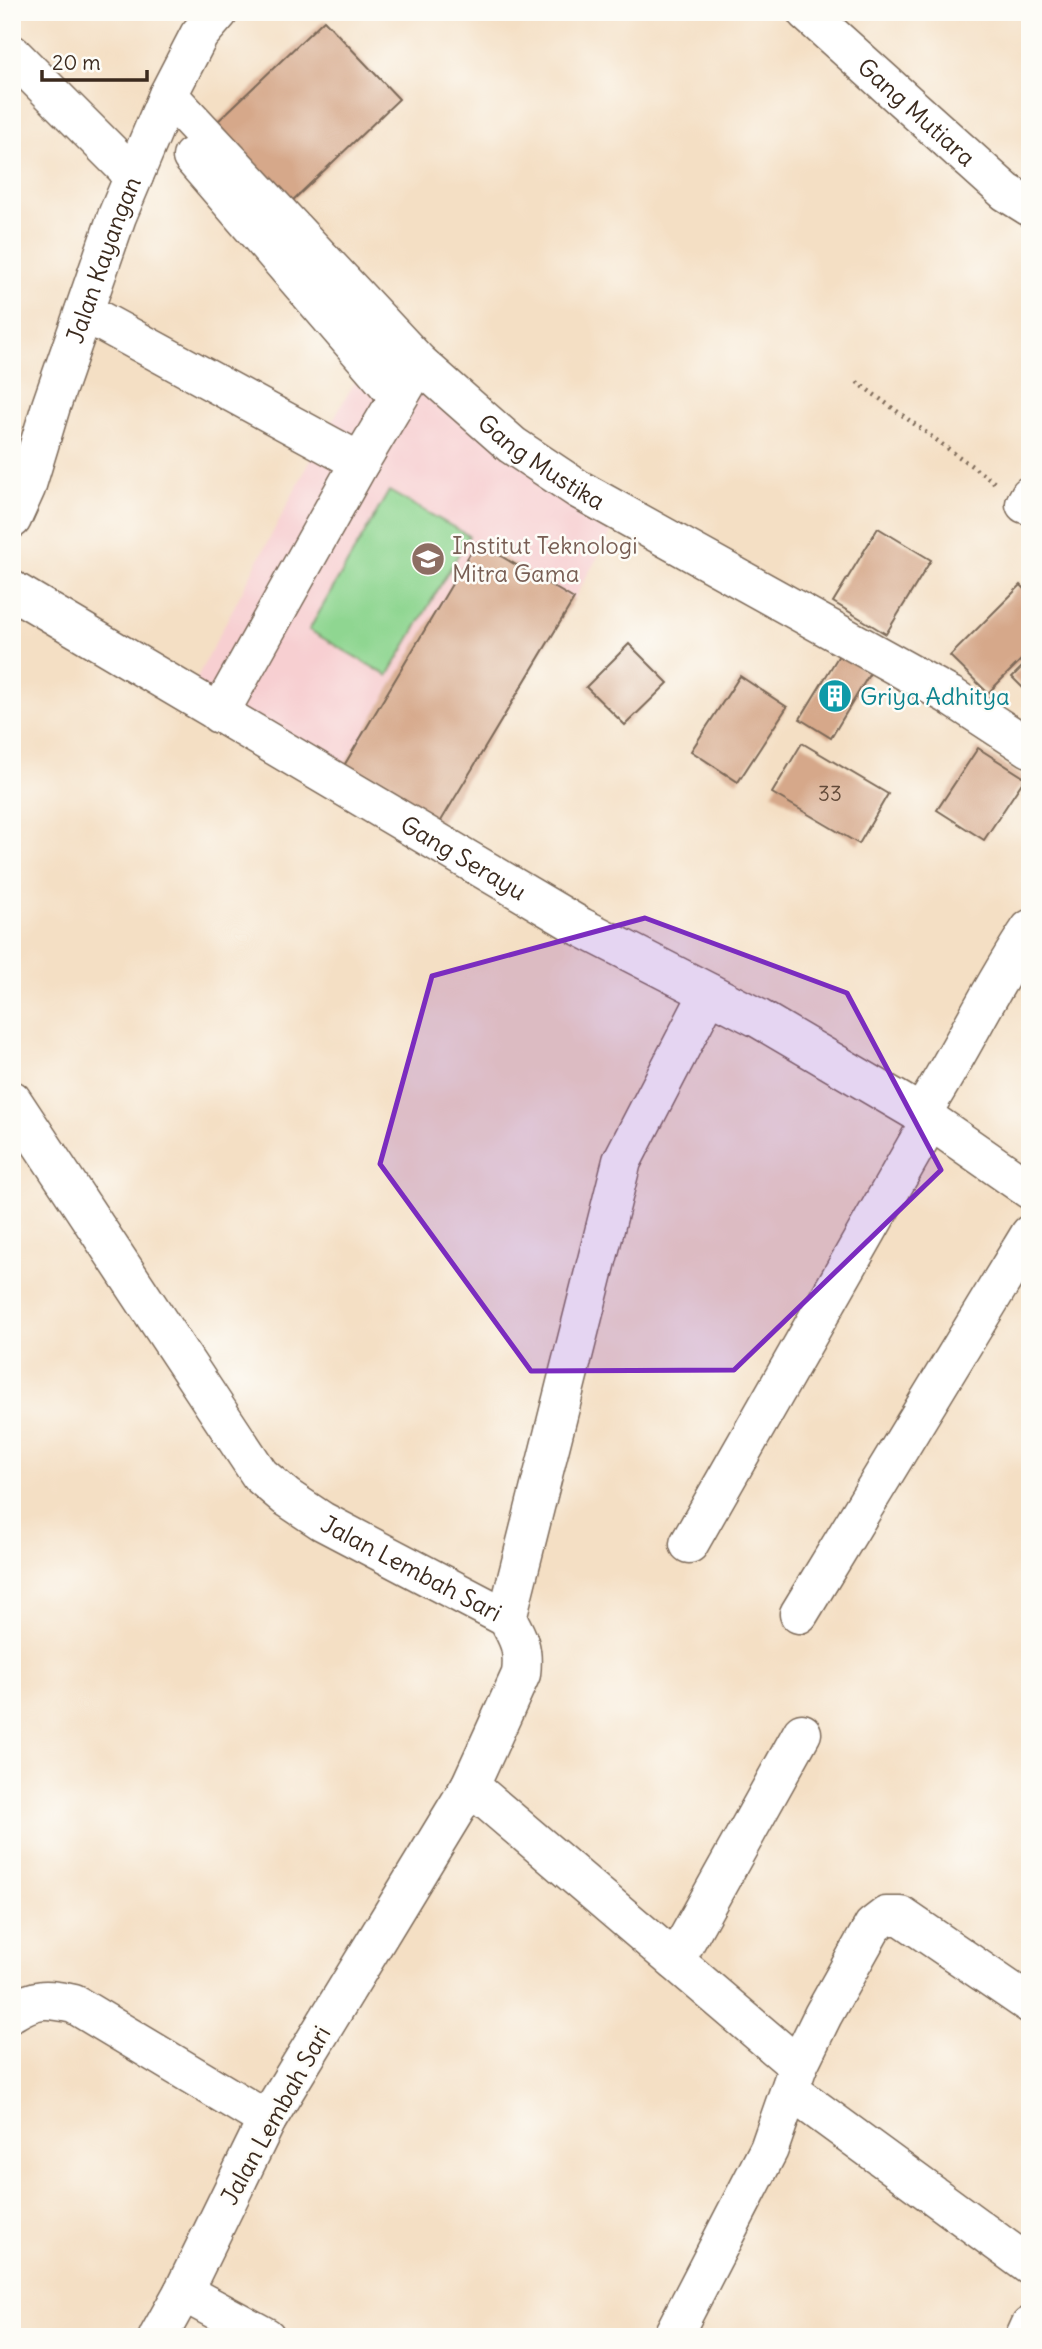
<svg xmlns="http://www.w3.org/2000/svg" width="1042" height="2349" viewBox="0 0 1042 2349" font-family="Delius,sans-serif">
<rect width="100%" height="100%" fill="#fdfcf7"/>
<filter id="ink" filterUnits="userSpaceOnUse"><feTurbulence type="fractalNoise" baseFrequency=".0143" numOctaves="2"/><feDisplacementMap in="SourceGraphic" scale="14" xChannelSelector="R" yChannelSelector="G"/><feConvolveMatrix kernelMatrix="1 2 1 2 8 2 1 2 1" color-interpolation-filters="sRGB"/></filter>
<filter id="wash" filterUnits="userSpaceOnUse"><feTurbulence type="fractalNoise" baseFrequency=".00686" numOctaves="4" result="noise"/><feDisplacementMap in="SourceGraphic" scale="28" xChannelSelector="R" yChannelSelector="G"/><feGaussianBlur stdDeviation="1.57" result="paint"/><feColorMatrix in="noise" values="0 0 0 0 0 0 0 0 0 0 0 0 0 0 0 0 0 1.4 0 .05"/><feComposite in="paint" operator="in"/></filter>
<g filter="url(#wash)">
<rect width="100%" height="100%" fill="#f4dfc4"/>
<path fill="#f7cfd1" d="M385,338l234,181 -45,80 -136,227 -247,-137 130,-249 46,-79z"/>
<path fill="#8fd691" stroke="#658058" stroke-width="2" d="M389,491l80,45 -81,140 -79,-46z"/>
<g id="blocks">
<g fill="#d6a88a">
<path d="M324,20l75,79 -108,103 -76,-78z"/>
<path d="M878,528l53,32 -45,74 -53,-32z"/>
<path d="M477,542l97,57 -136,227 -96,-57z"/>
<path d="M1021,585l9,9v57l-42,42 -38,-37z"/>
<path d="M629,644l39,39 -43,42 -39,-38z"/>
<path d="M839,655l31,18 -39,65 -31,-19z"/>
<path d="M1030,659v36l-18,-18z"/>
<path d="M740,676l47,31 -49,75 -47,-31z"/>
<path d="M802,743l86,51 -29,50 -87,-51z"/>
<path d="M978,748l47,30 -41,62 -47,-30z"/>
</g>
</g>
</g>
<g filter="url(#ink)">
<use href="#blocks" fill-opacity="0" stroke="#7c6958" stroke-width="2"/>
<g fill="none" stroke-linecap="round" stroke-linejoin="round">
<g stroke="#7c6958" stroke-width="41">
<g id="minor">
<path id="s1" d="M806,12l200,180 24,15"/>
<path d="M12,54l122,122"/>
<path id="s2" d="M168,95l251,268 93,82 66,44 371,206 81,53"/>
<path d="M192,157l206,239"/>
<path d="M84,312l276,150"/>
<path d="M1025,504l5,-9"/>
<path id="s3" d="M12,519l14,-31 25,-82 66,-190 51,-121 31,-60 20,-23"/>
<path id="s4" d="M12,590l569,337 177,91 163,96 109,76"/>
<path d="M219,714l141,-252 59,-99"/>
<path id="s5" d="M12,1100l248,375 26,22 36,24 185,97c12,21 17,31 14,56l-51,112 -203,334 -84,172 -25,45"/>
<path d="M921,1114c39,-60 69,-126 109,-185"/>
<path d="M689,1544l241,-423"/>
<path d="M799,1614l231,-380"/>
<path d="M507,1618l115,-457 87,-168"/>
<path d="M470,1786l328,280 -29,83 -97,188"/>
<path d="M675,1961l127,-228"/>
<path d="M12,2012c24,-15 36,-14 62,-8l193,116"/>
<path d="M798,2066l25,-51 50,-89 13,-10h15l129,88"/>
<path d="M791,2091l239,175"/>
<path d="M183,2292l83,45"/>
<path d="M1025,2337l5,-11"/>
</g>
</g>
<path stroke="#7c6958" stroke-width="4.5" stroke-dasharray="2 5" stroke-linecap="butt" d="M857,382l138,101"/>
<use href="#minor" stroke="#fff" stroke-width="38"/>
</g>
</g>
<path fill="#7b2cbf" fill-opacity="0.2" stroke="#7b2cbf" stroke-width="5" stroke-linejoin="round" d="M645,918l202,75 94,177 -207,200 -203,1 -151,-207 52,-188z"/>
<defs>
<g id="university-disc" transform="scale(1.75)"><circle r="9.5" fill="#8d6e63" stroke="#fdfcf7"/><path d="M0-5L7-2L0 1L-7-2ZM-4 1L0 2.5L4 1V4Q0 6-4 4Z" fill="#fff"/></g>
<g id="building-disc" transform="scale(1.75)"><circle r="9.5" fill="#0f9aa8" stroke="#fdfcf7"/><path d="M-4-6H4V6H1V3H-1V6H-4ZM-2.5-4.3h1.7v1.8h-1.7ZM.8-4.3h1.7v1.8H.8ZM-2.5-1h1.7V.8h-1.7ZM.8-1h1.7V.8H.8Z" fill="#fff"/></g>
</defs>
<g fill-rule="evenodd">
<use href="#university-disc" x="428" y="559"/>
<use href="#building-disc" x="835" y="696"/>
</g>
<g text-anchor="middle" dominant-baseline="central" stroke-width="5" stroke-linejoin="round" paint-order="stroke">
<g font-size="21" fill="#624a39">
<text x="830" y="793">33</text>
</g>
<g font-size="24" fill="#3b2a1e" stroke="#fdfcf7">
<text stroke="none"><textPath href="#s1" startOffset="149">Gang Mutiara</textPath></text>
<text stroke="none"><textPath href="#s3" startOffset="275">Jalan Kayangan</textPath></text>
<text stroke="none"><textPath href="#s2" startOffset="525">Gang Mustika</textPath></text>
<text stroke="none"><textPath href="#s4" startOffset="525">Gang Serayu</textPath></text>
<text stroke="none"><textPath href="#s5" startOffset="628">Jalan Lembah Sari</textPath></text>
<text transform="translate(275 2115) rotate(-61)">Jalan Lembah Sari</text>
</g>
<g font-size="24" fill="#785e54" stroke="#fdfcf7" text-anchor="start">
<text x="452" y="545">Institut Teknologi<tspan x="452" dy="28">Mitra Gama</tspan></text>
</g>
<g font-size="24" fill="#0d838f" stroke="#fdfcf7" text-anchor="start">
<text x="860" y="696">Griya Adhitya</text>
</g>
</g>
<rect width="1042" height="2349" fill="none" stroke="#fdfcf7" stroke-width="42"/>
<path d="M42 70v10h105v-10" fill="none" stroke="#3b2a1e" stroke-width="3.5"/>
<text x="52" y="70" font-size="21" fill="#3b2a1e" stroke="#fdfcf7" stroke-width="5" paint-order="stroke">20 m</text>
</svg>
